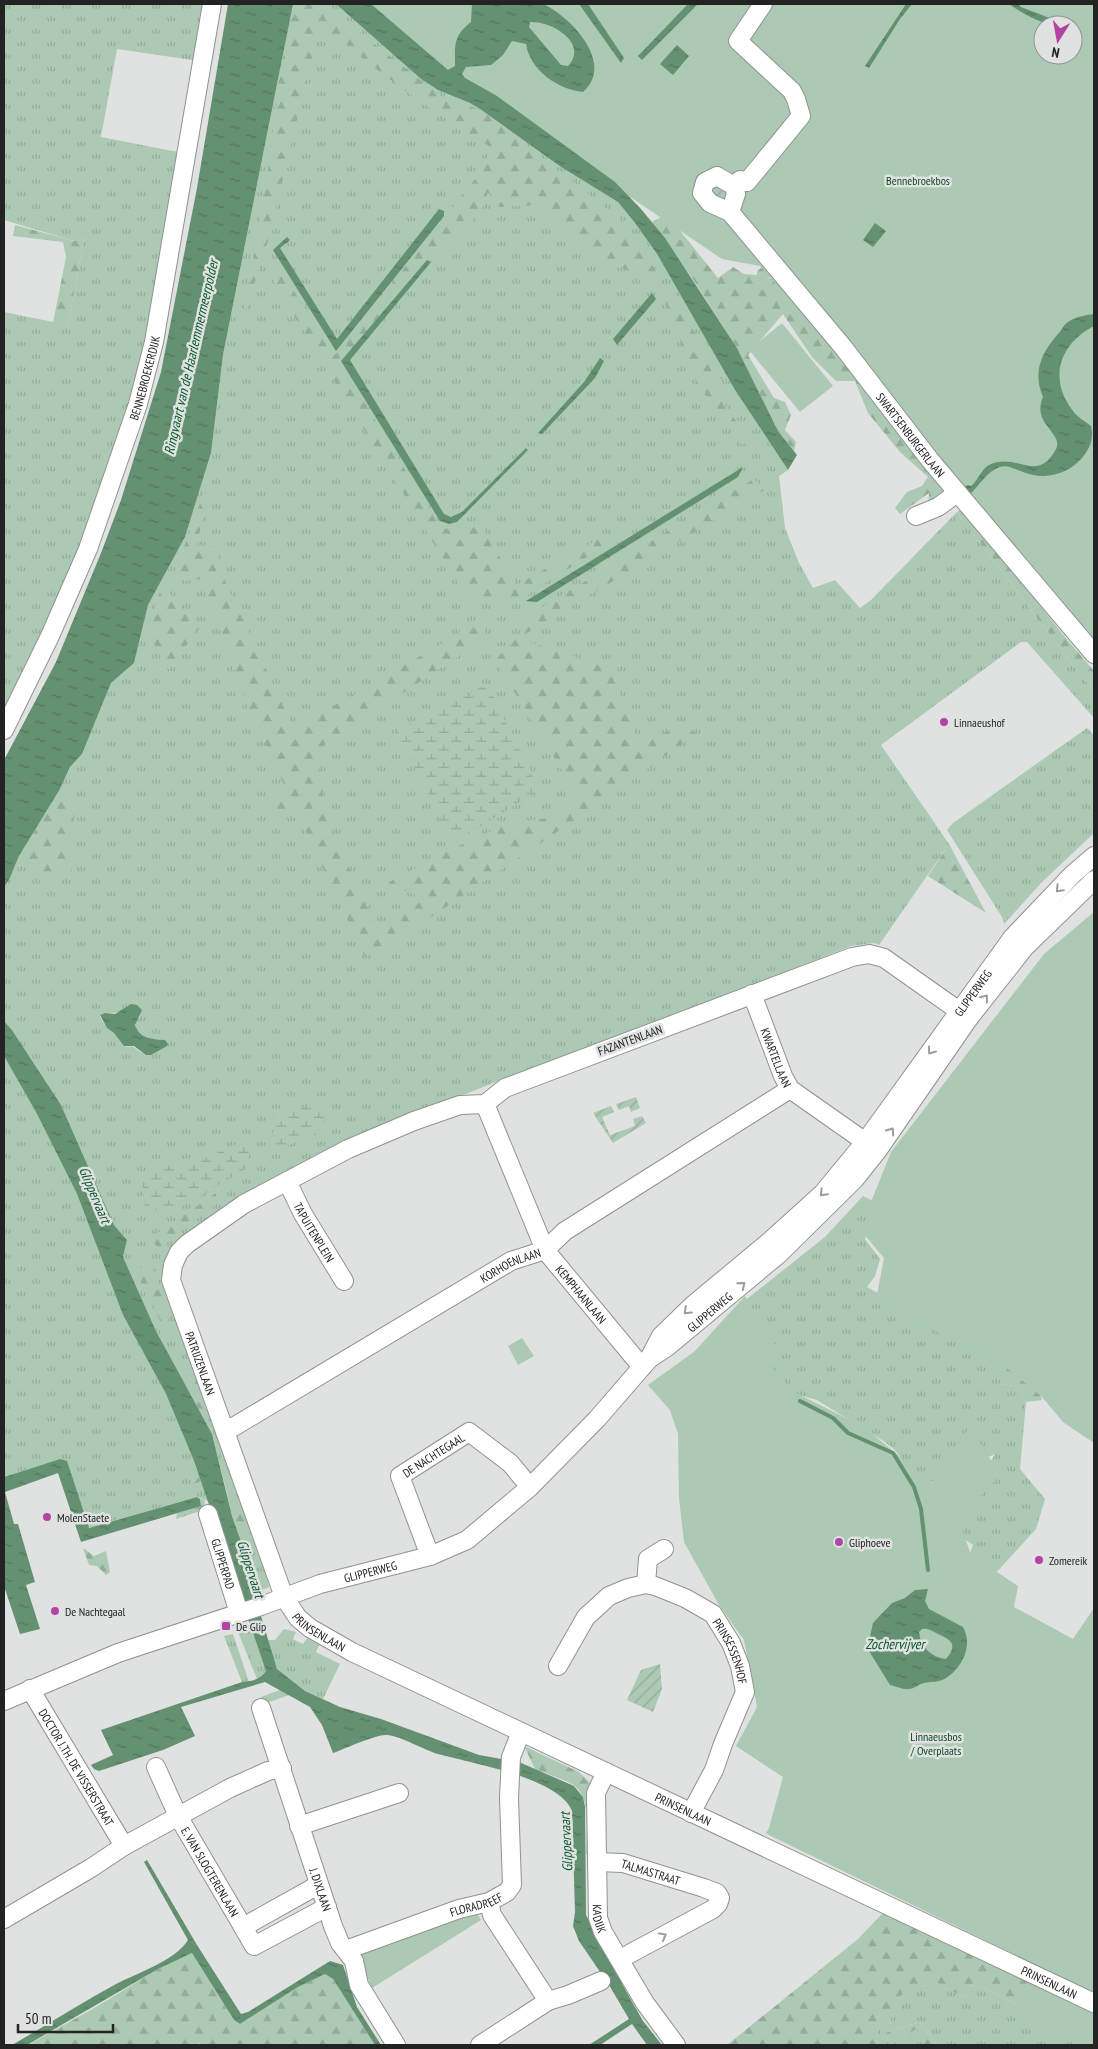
<svg xmlns="http://www.w3.org/2000/svg" width="1098" height="2049" viewBox="0 0 1098 2049" font-family="'PT Sans Narrow',sans-serif">
<defs>
<pattern id="grass-tufts" width="24" height="20" patternUnits="userSpaceOnUse" patternTransform="scale(1.25)"><rect width="24" height="20" fill="#abc9b3"/><path d="M3 7l-1-3M5 7V3M7 7l1-3M15 17l-1-3M17 17v-4M19 17l1-3" fill="none" stroke="#93ac9a"/></pattern>
<pattern id="forest-firs" width="22" height="20" patternUnits="userSpaceOnUse" patternTransform="scale(1.25)"><rect width="22" height="20" fill="#abc9b3"/><path d="M5 1l3.5 6h-7zM16 11l3.5 6h-7z" fill="#93ac9a"/></pattern>
<pattern id="wetland-marsh" width="20" height="14" patternUnits="userSpaceOnUse" patternTransform="scale(1.25)"><rect width="20" height="14" fill="#abc9b3"/><path d="M1 5h8M5 5V1M11 12h8M15 12V8" fill="none" stroke="#93ac9a"/></pattern>
<pattern id="garden-furrows" width="10" height="10" patternUnits="userSpaceOnUse" patternTransform="scale(1.25)"><rect width="10" height="10" fill="#abc9b3"/><path d="M-1 1l2-2M0 10L10 0M9 11l2-2" fill="none" stroke="#93ac9a"/></pattern>
<pattern id="water-ripples" width="26" height="14" patternUnits="userSpaceOnUse" patternTransform="scale(1.25)"><rect width="26" height="14" fill="#649171"/><path d="M2 4q2-2 4 0t4 0M15 11q2-2 4 0t4 0" fill="none" stroke="#52765c"/></pattern>
</defs>
<rect width="100%" height="100%" fill="#dfe2e0"/>
<g fill="url(#grass-tufts)" fill-rule="evenodd">
<path d="M4,4h205l-10,57 -82,-12 -16,88 82,16 -35,197 -54,176 -90,190v-404l64,13 16,-87 -10,3 -70,-21z"/>
<path d="M293,4h43l85,75 17,11 32,13 13,8 78,56 57,35 17,21 22,31 78,136 53,80 -9,6 6,52 14,35 14,25 22,-8 25,28 11,-8 86,-88 126,166 11,11v29l-67,-76h-6l-140,103 68,99 -70,101 -5,-2 -23,3 -148,59 -166,61 -82,32 -277,145c-5,6 -11,12 -13,19 -7,22 23,86 32,109l-18,3 -23,-43 -33,-74 4,-17 -13,-15 -53,-120 -49,-75 -8,-9v-134l5,-7 10,-24 41,-67 10,-22 12,-13 29,-71 23,-20 14,-58 37,-68 26,-84 12,-98zM119,1012l21,4 -5,6 1,7 11,10 18,1 -23,13 -10,-7 -6,1 -12,-14 -7,-5 -7,-11v-2z"/>
<path d="M1087,728l7,7v98l-52,49 -38,42 -2,-7 -55,-87 6,-7z"/>
<path d="M4,1056l33,58 40,80 46,121 43,79 28,67 -5,1 6,23 6,-4 7,20 -11,-4 -109,31 -28,-69 -56,18z"/>
<path d="M863,1196l16,8 -14,35 15,20 -5,17 -8,11 127,69 31,-6 -24,34 18,3 7,15 -6,67 25,30 -9,30 -42,46 -26,-16 5,-14 -18,-12 3,-15 37,-64 -72,32 -29,-37 -12,-9 -65,-40 -33,-9 -46,-85 87,-69z"/>
<path d="M214,1419l27,70 -8,-7 -6,11 -15,-59z"/>
<path d="M262,1549l7,38 -15,6 -10,-43 8,7z"/>
<path d="M251,1627l15,44 -4,6 -5,2 -19,-47z"/>
<path d="M284,1629l12,3 -3,7 10,5 4,-6 12,7 -3,7 24,12 -17,35 -18,-8 -28,-22 -10,-29h8z"/>
<path d="M233,1634l16,48h-7l-18,-46z"/>
<path d="M280,1690l9,5 -25,9 -3,-7z"/>
<path d="M939,1983l7,6 20,8 3,-12 15,3 110,57h-157l-17,-23 -35,11 5,12 27,-17 6,17h-47l4,-24 10,3c1,-6 2,-14 4,-20 7,-16 30,-19 45,-21z"/>
</g>
<g fill="url(#forest-firs)">
<path d="M290,4h33l118,92 42,15 142,112 101,158 -19,-9 5,15 38,54 -8,4 -45,-61 -38,-99 -78,-36 -43,-44 -39,2 -11,-15 -7,20 -50,50 -3,-2 -87,104 100,165 41,-2 34,58 90,-50 8,5 -102,64 -46,-8 -193,-315 4,-16 58,90 144,-181 13,-26c-51,-32 -101,-65 -147,-104l-19,1 -5,-26 -52,219 -26,81 23,-136z"/>
<path d="M665,215l4,2 49,61 15,-11 11,7 13,1v-4l9,-7 9,9 -7,5 9,2 174,209 -23,21 1,-17 -29,21 -5,-6 12,-16 15,-6 6,-9 -28,-25 -32,-39 -13,-32h-19l-24,-24 -29,-43 -35,41 26,43 11,4 6,13 -6,15 11,12 -2,9 -16,-20 -41,-83 -43,-67 -42,-59z"/>
<path d="M15,225l59,16 10,-3 -16,87 -15,-2 13,-66 -3,-15 -50,-6z"/>
<path d="M754,479l12,10 -241,145 -7,-12z"/>
<path d="M204,492l3,6 -10,47 20,2 4,25 73,157 164,-95 8,-12 15,-2 5,12 -9,12 -160,106 9,68 52,111 47,-30 -37,-16 62,-33 59,-27 48,-6 23,-17 -85,-140 22,-22 95,31 27,75 39,-17 19,6 -106,76 -179,121 -47,27 -71,-151 -18,10 -7,-18 16,-11 -39,-84 -44,-124 -18,2 -6,-17z"/>
<path d="M963,507l101,129 30,35v18l-11,-11 -126,-166z"/>
<path d="M162,585l37,44 -31,40 -21,-37z"/>
<path d="M60,789l17,11 -7,44 2,28 -20,7 -33,-23z"/>
<path d="M949,844l37,69 -58,-37z"/>
<path d="M216,1193l2,10 -59,45 -10,-9z"/>
<path d="M133,1267l22,1 14,55 -6,3z"/>
<path d="M1025,1350l17,50 -16,2 -7,-15 -18,-3 2,-10z"/>
<path d="M197,1371l17,48 -2,15 -33,-60z"/>
<path d="M194,1461l7,20 -7,4 -5,-23z"/>
<path d="M233,1482l8,7 21,60 -10,8 -8,-7 -12,-34 -5,-23z"/>
<path d="M200,1499l5,1 -2,10 -27,9 1,-6 24,-7z"/>
<path d="M83,1548l11,8 12,-5 4,21 -4,3 -9,-9 -8,-1z"/>
<path d="M524,1746l55,26 12,12v74l-5,-4c0,-20 6,-54 -11,-68 -8,-6 -30,-13 -40,-17z"/>
<path d="M885,1911l209,100v34l-110,-57 -14,-3 -4,12 -20,-8 -7,-6c-15,2 -38,5 -45,22 -2,6 -3,13 -4,19l-10,-2 -4,23h-149l131,-106z"/>
<path d="M192,1953l42,67 6,4 58,-37 27,-13 8,5 42,66h-174l-2,-2 -3,2h-168l68,-38 62,-38z"/>
<path d="M920,2022l17,23h-14l-7,-16 -26,16 -5,-12z"/>
</g>
<g fill="url(#wetland-marsh)">
<path d="M487,684l52,106 -85,53 -58,-112z"/>
<path d="M316,1104l11,11 -11,20 -43,16v-35z"/>
<path d="M233,1145l16,1v21l-81,48 -23,-9 -3,-27 27,-13 35,-7z"/>
</g>
<g fill="#abc9b3" fill-rule="evenodd">
<path d="M370,4h724v653l-334,-391 -38,-7 -151,-102 -147,-102zM1043,25h30v30h-30z"/>
<path d="M782,323l51,63 -33,26 -51,-62z"/>
<path d="M1094,912v531l-31,-21 -21,-25 -34,-28 -132,-69 8,-42 -21,-25 4,-21 24,-60 153,-198z"/>
<path d="M745,1296l30,49 -4,21 21,25 72,36 68,56 38,-57 30,49 -33,36 -4,21 8,23 47,31 -4,21 59,32 21,-31v437h-17l-63,-30 20,-51 -263,-128 -5,-3 3,-5 14,-51 -47,-31 21,-39 -13,-67 -25,-35 -35,-63 -5,-44 -1,-64 -8,-24 -22,-25 47,-34z"/>
<path d="M522,1338l12,18 -16,9 -10,-19z"/>
<path d="M477,1913l4,7 -109,68 -11,-26 1,-9z"/>
</g>
<g fill="url(#garden-furrows)">
<path d="M712,183l18,7 -7,13 -16,-13z"/>
<path d="M636,1097l4,11 -9,4 -2,-6 -10,4 -3,-6z"/>
<path d="M611,1106l3,6 -12,5 8,18 25,-9 -2,-7 9,-3 4,7 -33,20 -20,-30z"/>
<path d="M660,1664l2,25 -9,23 -26,-12 14,-30z"/>
</g>
<g fill="url(#water-ripples)" fill-rule="evenodd">
<path d="M228,4h65l-70,351 -12,98 -26,84 -37,68 -14,58 -23,20 -29,71 -12,13 -10,22 -41,67 -10,24 -5,7v-127l52,-98 45,-109 20,-53 40,-128 36,-184z"/>
<path d="M336,4h35l77,66 7,-4c0,-21 -2,-30 16,-44l1,-18c12,0 66,-3 73,1 27,13 70,59 38,87 -26,-3 -53,-22 -57,-48l-14,-3 -9,14 -12,10 -25,2 -4,7 3,4 32,18 118,86 26,27 24,29 72,110 41,83 19,24 -9,15 -53,-80 -78,-136 -22,-31 -17,-21 -57,-35 -78,-56 -13,-8 -32,-13 -17,-11zM530,22c22,-1 59,21 38,44l-7,-1 -32,-38z"/>
<path d="M579,4h9l36,54 -3,5z"/>
<path d="M688,4h10l-56,56 -4,-4z"/>
<path d="M906,4h6l-12,15 -31,49 -4,-2z"/>
<path d="M1009,4h9l3,3 44,17c-17,5 -42,-10 -56,-20z"/>
<path d="M677,45l12,11 -16,19 -13,-11z"/>
<path d="M439,209l5,2v5l-108,135 -63,-101 14,-13 3,3 -10,8 57,91z"/>
<path d="M875,223l11,8 -13,16 -10,-7z"/>
<path d="M427,260l4,2 -81,98 94,154 7,3 11,-5 64,-64 2,2 -71,72 -8,2 -9,-3 -99,-160z"/>
<path d="M652,293l4,6 -39,46 -4,-6z"/>
<path d="M1094,314v12c-35,18 -46,53 -21,85 4,6 12,10 18,15 3,13 -1,22 -9,32 -14,16 -36,22 -56,15 -8,-2 -18,-9 -26,-6 -13,4 -21,19 -31,28l-6,-7 5,-3 3,1c8,-6 10,-18 20,-22 27,-11 46,20 65,-15 8,-16 -25,-25 -13,-52 -11,-25 -1,-45 15,-63 4,-4 6,-10 10,-12 7,-5 18,-7 26,-8z"/>
<path d="M600,358l4,3 -9,17 -53,56 -4,-1 46,-51z"/>
<path d="M743,467l-5,10 -201,125 -11,-1z"/>
<path d="M131,1004l6,1 5,5 -7,15c5,14 17,14 30,15l3,4 -1,2 -16,9h-5l-12,-9h-10l-10,-13 -7,-5 -7,-13 5,-2 10,1z"/>
<path d="M4,1021l8,9 49,75 53,120 13,15 -4,17 33,74 56,103 20,82 12,34 10,43 23,76 28,22 35,16 41,12 98,36 40,7 55,24 9,11 2,10 1,108 40,76 17,30 19,24h-15l-15,-21 -32,21h-11l40,-26 -20,-34 -30,-44 -6,-15 2,-14 -3,-101c-12,-33 -102,-48 -134,-57 -14,-4 -37,-18 -51,-19 -10,-1 -43,14 -54,18l-11,-28 -12,-18 -45,-25 -84,25 14,29 -32,14 -64,21 -5,-2 -3,-4 22,-10 -12,-25 141,-48c9,0 19,-3 24,-11l-72,-210 -28,-67 -43,-79 -46,-121 -40,-80 -33,-58z"/>
<path d="M60,1459l7,2 22,67 108,-31 3,2 1,7 -120,36 -23,-69 -53,19 9,32h4l17,58 -9,3 14,44 -20,5 -16,-48v-109z"/>
<path d="M928,1589l-3,12 4,8 34,18c10,18 0,40 -17,51 -7,5 -14,3 -22,5 -5,1 -10,6 -15,6 -5,1 -14,-3 -19,-4l-21,-34 1,-14 3,-14 19,-20 13,-5 10,-8zM922,1629c6,-1 10,2 16,5 14,6 20,11 8,25 -15,-2 -25,-11 -27,-27z"/>
<path d="M147,1860l50,85 44,69 7,-2 82,-51 13,4 14,42 24,38h-6l-42,-66 -8,-5 -27,13 -58,37 -6,-4 -42,-67 -34,16 -131,76h-15c35,-20 69,-42 104,-61 21,-11 59,-23 72,-44l-44,-78z"/>
</g>
<g fill="none" stroke-linecap="round" stroke-linejoin="round">
<path stroke="#649171" stroke-width="4" d="M800,1401l33,17 15,15 45,20 21,34 7,22 7,61"/>
<g stroke="#909391" stroke-width="20">
<g id="minor">
<path id="s1" d="M763,4l-25,37 54,50 4,8 5,17 -54,66 -7,-2 -6,6 2,8 -6,18 113,135 87,113 164,194"/>
<path d="M730,212l-20,-9 -8,-10 3,-11 12,-6 17,10"/>
<path d="M916,516l22,-9 19,-14"/>
<path id="s2" d="M4,730l46,-94 38,-87 50,-145 16,-62 58,-338"/>
<path id="s3" d="M752,994l31,82 7,13 84,59"/>
<path id="s4" d="M969,1018l-85,-60 -15,-4 -17,3 -347,131 -20,16 -25,1 -46,16 -66,28 -104,55 -57,40 -8,8 -6,13 -2,15 113,317 14,21 12,10 42,24 742,351"/>
<path id="s5" d="M485,1104l60,146 97,117"/>
<path id="s6" d="M287,1181l16,33 41,67"/>
<path id="s7" d="M650,1357l11,-21 32,-31 77,-64 52,-47 43,-52 147,-204 61,-64 21,-18"/>
<path id="s8" d="M225,1432l286,-171 34,-11 20,-19 225,-142"/>
<path id="s9" d="M208,1514l31,99"/>
<path id="s10" d="M430,1556l-30,-80 69,-44 41,31 20,24"/>
<path d="M646,1584l2,-25 16,-10"/>
<path id="s11" d="M558,1666l28,-49 23,-21 19,-8 18,-4 9,2 30,12 28,16 18,29 9,23 5,26 -22,52 -9,26 -23,43"/>
<path id="s12" d="M30,1689l94,157"/>
<path id="s13" d="M4,1701l114,-48 143,-47 59,-22 110,-28 37,-16 63,-53 67,-68 52,-60 18,-12 112,-93 76,-75 23,-29 91,-132 56,-71 69,-67"/>
<path id="s14" d="M261,1708l72,218 7,17 14,18 5,24 37,60"/>
<path id="s15" d="M156,1767l22,49 65,111"/>
<path id="s16" d="M606,1772l-10,21 2,125 5,14 42,71 31,42"/>
<path d="M299,1826l100,-33"/>
<path id="s17" d="M597,1862l26,1 81,25 13,5 3,5 -2,6 -5,5 -93,50"/>
<path d="M318,1885l-75,42 11,19 73,-39"/>
<path d="M489,1902l3,13 56,86"/>
<path d="M4,1919l87,-51 33,-22 106,-58 38,-17 14,-3"/>
<path id="s18" d="M346,1950l113,-41 30,-7 18,-10 5,-7 -3,-87 2,-41 10,-25"/>
<path d="M480,2045l68,-44 20,-6 33,-14"/>
</g>
</g>
<use href="#minor" stroke="#fff" stroke-width="18"/>
</g>
<defs><path id="oneway-chevron" d="M-2-3.5L2.5 0L-2 3.5" fill="none" stroke-width="1.6" stroke-linecap="round" stroke-linejoin="round" transform="scale(1.25)"/></defs>
<g stroke="#9c9c9c">
<use href="#oneway-chevron" transform="translate(1059 889) rotate(134)"/>
<use href="#oneway-chevron" transform="translate(985 998) rotate(-52)"/>
<use href="#oneway-chevron" transform="translate(931 1051) rotate(126)"/>
<use href="#oneway-chevron" transform="translate(891 1131) rotate(-55)"/>
<use href="#oneway-chevron" transform="translate(823 1193) rotate(134)"/>
<use href="#oneway-chevron" transform="translate(742 1285) rotate(-39)"/>
<use href="#oneway-chevron" transform="translate(687 1311) rotate(137)"/>
<use href="#oneway-chevron" transform="translate(663 1936) rotate(-29)"/>
</g>
<g fill="#b244a3" stroke="#dfe2e0" stroke-width="2">
<circle cx="944" cy="722" r="5"/>
<circle cx="47" cy="1517" r="5"/>
<circle cx="839" cy="1542" r="5"/>
<circle cx="1039" cy="1560" r="5"/>
<circle cx="55" cy="1611" r="5"/>
<rect x="221" y="1621" width="10" height="10" rx="2.5"/>
</g>
<g text-anchor="middle" dominant-baseline="central" stroke-width="5" stroke-linejoin="round" paint-order="stroke">
<g font-size="12" fill="#114828" stroke="#dfe2e0">
<text x="918" y="180">Bennebroekbos</text>
<text x="936" y="1736">Linnaeusbos<tspan x="936" dy="14">/ Overplaats</tspan></text>
</g>
<g font-size="12" fill="#222322" stroke="#dfe2e0">
<text stroke="none"><textPath href="#s2" startOffset="380">BENNEBROEKERDIJK</textPath></text>
<text stroke="none"><textPath href="#s1" startOffset="560">SWARTSENBURGERLAAN</textPath></text>
<text stroke="none"><textPath href="#s7" startOffset="490">GLIPPERWEG</textPath></text>
<text transform="translate(630 1040) rotate(-20)">FAZANTENLAAN</text>
<text stroke="none"><textPath href="#s3" startOffset="68">KWARTELLAAN</textPath></text>
<text stroke="none"><textPath href="#s6" startOffset="58">TAPUITENPLEIN</textPath></text>
<text stroke="none"><textPath href="#s8" startOffset="331">KORHOENLAAN</textPath></text>
<text stroke="none"><textPath href="#s5" startOffset="215">KEMPHAANLAAN</textPath></text>
<text stroke="none"><textPath href="#s13" startOffset="825">GLIPPERWEG</textPath></text>
<text stroke="none"><textPath href="#s4" startOffset="995">PATRIJZENLAAN</textPath></text>
<text stroke="none"><textPath href="#s10" startOffset="125">DE NACHTEGAAL</textPath></text>
<text stroke="none"><textPath href="#s9" startOffset="52">GLIPPERPAD</textPath></text>
<text stroke="none"><textPath href="#s13" startOffset="389">GLIPPERWEG</textPath></text>
<text stroke="none"><textPath href="#s4" startOffset="1294">PRINSENLAAN</textPath></text>
<text stroke="none"><textPath href="#s11" startOffset="242">PRINSESSENHOF</textPath></text>
<text stroke="none"><textPath href="#s12" startOffset="91">DOCTOR J.TH. DE VISSERSTRAAT</textPath></text>
<text stroke="none"><textPath href="#s4" startOffset="1699">PRINSENLAAN</textPath></text>
<text stroke="none"><textPath href="#s15" startOffset="118">E. VAN SLOGTERENLAAN</textPath></text>
<text stroke="none"><textPath href="#s17" startOffset="55">TALMASTRAAT</textPath></text>
<text stroke="none"><textPath href="#s14" startOffset="191">J. DIXLAAN</textPath></text>
<text stroke="none"><textPath href="#s18" startOffset="138">FLORADREEF</textPath></text>
<text stroke="none"><textPath href="#s16" startOffset="149">KADIJK</textPath></text>
<text stroke="none"><textPath href="#s4" startOffset="2104">PRINSENLAAN</textPath></text>
</g>
<g font-size="12" fill="#222322" stroke="#dfe2e0" text-anchor="start">
<text x="954" y="722">Linnaeushof</text>
<text x="57" y="1517">MolenStaete</text>
<text x="849" y="1542">Gliphoeve</text>
<text x="1049" y="1560">Zomereik</text>
<text x="65" y="1611">De Nachtegaal</text>
<text x="236" y="1626">De Glip</text>
</g>
<g font-size="14" font-style="italic" fill="#08582e" stroke="#dfe2e0">
<text transform="translate(191 357) rotate(-77)">Ringvaart van de Haarlemmermeerpolder</text>
<text transform="translate(95 1195) rotate(67)">Glippervaart</text>
<text transform="translate(251 1569) rotate(72)">Glippervaart</text>
<text x="895" y="1644">Zochervijver</text>
<text transform="translate(566 1842) rotate(-93)">Glippervaart</text>
</g>
</g>
<rect width="1098" height="2049" fill="none" stroke="#222322" stroke-width="10"/>
<g transform="translate(1058 40) rotate(191)"><circle r="24" fill="#dfe2e0" stroke="#939694"/>
<path d="M0-4L9 19L0 12L-9 19Z" fill="#b244a3"/>
<text y="-8" font-size="14" font-weight="bold" text-anchor="middle" fill="#222322">N</text>
</g>
<path d="M18 2024v8h95v-8" fill="none" stroke="#222322" stroke-width="2.5"/>
<text x="25" y="2024" font-size="15" fill="#222322" stroke="#dfe2e0" stroke-width="4" paint-order="stroke">50 m</text>
</svg>
